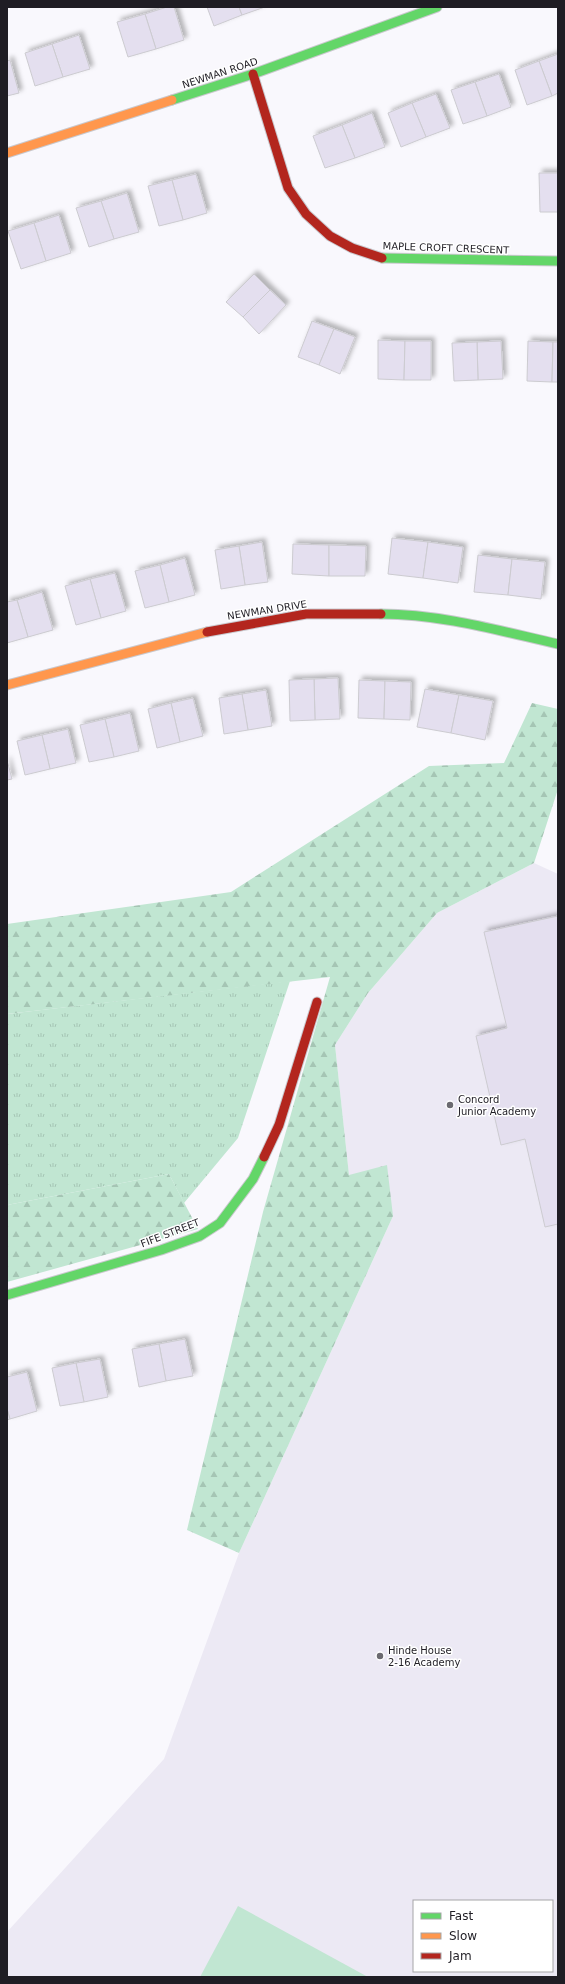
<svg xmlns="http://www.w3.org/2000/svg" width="565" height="1984" viewBox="0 0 565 1984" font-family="'DejaVu Sans',sans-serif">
<defs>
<pattern id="grass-tufts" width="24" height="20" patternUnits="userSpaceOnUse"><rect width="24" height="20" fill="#c1e6d2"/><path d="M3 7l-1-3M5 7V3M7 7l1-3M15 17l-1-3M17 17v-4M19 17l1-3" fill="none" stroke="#a5c5b4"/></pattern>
<pattern id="forest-firs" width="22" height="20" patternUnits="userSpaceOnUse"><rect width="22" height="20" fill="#c1e6d2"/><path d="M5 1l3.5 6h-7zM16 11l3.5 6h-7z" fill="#a5c5b4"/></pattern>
<filter id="shadow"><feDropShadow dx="3.5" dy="-3.5" stdDeviation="2" flood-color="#0004"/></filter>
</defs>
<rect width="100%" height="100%" fill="#f9f8fd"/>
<path fill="#ece9f4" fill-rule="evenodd" d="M534,863l24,11v1103h-551v-45l157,-173 75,-206 154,-337 -44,-40 -14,-131 33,-52 69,-80zM414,1901h138v70h-138z"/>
<path fill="url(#grass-tufts)" d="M290,981l-52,157 -54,65 -15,-29 -162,31v-191z"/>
<g fill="url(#forest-firs)">
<path d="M532,703l26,6v80l-24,74 -97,50 -69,80 -33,52 14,130 38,-10 6,51 -154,337 -52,-23 76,-318 67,-235 -323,37v-90l224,-32 198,-126 75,-3z"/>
<path d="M169,1174l29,55 -191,53v-77z"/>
</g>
<path fill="#c1e6d2" d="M238,1906l130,71h-168z"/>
<g fill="#e4dfef" stroke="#cccbd0" filter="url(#shadow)">
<path d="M167,7h7l10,33 -28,9 -11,-35z"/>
<path d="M207,7h32l3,8 -28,11z"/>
<path d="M239,7h26l-23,8z"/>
<path d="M145,14l11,35 -28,8 -11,-35z"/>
<path d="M79,35l11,34 -27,8 -11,-33z"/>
<path d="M52,44l11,33 -28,9 -10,-33z"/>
<path d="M558,54v39l-6,3 -13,-35z"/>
<path d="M10,60l9,33 -12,3v-35z"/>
<path d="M539,61l13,35 -25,9 -12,-35z"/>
<path d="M499,74l12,33 -24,9 -12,-34z"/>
<path d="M475,82l12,34 -24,8 -12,-34z"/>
<path d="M436,94l14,34 -24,9 -14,-34z"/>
<path d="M412,103l14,34 -25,10 -13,-34z"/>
<path d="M372,113l13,34 -30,11 -13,-33z"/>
<path d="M342,125l13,33 -30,10 -12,-32z"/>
<path d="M539,173h19v39h-18z"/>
<path d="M196,174l11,39 -24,7 -11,-40z"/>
<path d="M172,180l11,40 -24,6 -11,-40z"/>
<path d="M127,193l12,39 -25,7 -13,-38z"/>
<path d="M101,201l13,38 -25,8 -13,-39z"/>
<path d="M59,215l12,38 -25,8 -12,-38z"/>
<path d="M34,223l12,38 -25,8 -13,-38z"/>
<path d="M254,274l16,16 -27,27 -17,-15z"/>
<path d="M270,290l16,15 -27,29 -16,-17z"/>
<path d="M312,321l22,8 -15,36 -21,-8z"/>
<path d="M334,329l21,8 -15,37 -21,-9z"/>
<path d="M378,340l27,1 -1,39 -26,-1z"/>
<path d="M405,341h26v39h-27z"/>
<path d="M501,341l2,38 -25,1 -1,-38z"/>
<path d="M528,341l25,1 -1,40 -25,-1z"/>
<path d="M477,342l1,38 -24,1 -2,-38z"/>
<path d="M553,342h5v40h-6z"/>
<path d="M392,538l36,4 -5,36 -35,-4z"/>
<path d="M262,542l6,40 -23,3 -6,-39z"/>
<path d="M428,542l35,5 -5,36 -35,-5z"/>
<path d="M293,544l36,1v31l-37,-2z"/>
<path d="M329,545l37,1 -1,30h-36z"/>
<path d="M239,546l6,39 -24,4 -6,-39z"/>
<path d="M478,555l34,4 -4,36 -34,-3z"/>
<path d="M185,558l10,37 -26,7 -9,-37z"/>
<path d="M512,559l33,3 -4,37 -33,-4z"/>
<path d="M160,565l9,37 -24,6 -10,-37z"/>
<path d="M115,573l11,38 -25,7 -11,-39z"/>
<path d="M90,579l11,39 -25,7 -11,-39z"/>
<path d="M42,592l11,38 -25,7 -11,-37z"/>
<path d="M17,600l11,37 -21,6v-41z"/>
<path d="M338,678l2,41 -25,1 -1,-41z"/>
<path d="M314,679l1,41 -25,1 -1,-41z"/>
<path d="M359,680l26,1 -1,38 -26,-1z"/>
<path d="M385,681l26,1 -1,38 -26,-1z"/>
<path d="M425,689l34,6 -8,38 -34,-6z"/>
<path d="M266,690l6,36 -24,4 -6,-36z"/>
<path d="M242,694l6,36 -24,4 -5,-36z"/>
<path d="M459,695l34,6 -8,39 -34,-7z"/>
<path d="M193,698l10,38 -23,6 -9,-39z"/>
<path d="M171,703l9,39 -23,6 -9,-39z"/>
<path d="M130,713l9,38 -25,6 -9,-38z"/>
<path d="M105,719l9,38 -25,5 -9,-37z"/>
<path d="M68,729l8,34 -26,6 -8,-34z"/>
<path d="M42,735l8,34 -25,6 -8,-34z"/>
<path d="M7,760l5,19 -5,1z"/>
<path d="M558,916v308l-13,3 -20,-88 -24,6 -25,-109 31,-8 -23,-96z"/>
<path d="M185,1339l8,37 -27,5 -7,-37z"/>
<path d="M159,1344l7,37 -27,6 -7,-38z"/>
<path d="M100,1359l8,38 -24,5 -8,-39z"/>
<path d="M76,1363l8,39 -24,4 -8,-38z"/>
<path d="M27,1372l10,39 -27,8 -3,-10v-32z"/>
<path d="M7,1409l3,10 -3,1z"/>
</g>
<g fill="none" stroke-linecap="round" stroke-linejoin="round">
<g stroke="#c9c8cd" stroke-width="11">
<g id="fast">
<path d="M172,100l81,-26 184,-67"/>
<path d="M382,258l176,3"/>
<path d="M381,614c60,0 119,17 177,30"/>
<path d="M7,1295l154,-45 39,-14 20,-13 33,-44 11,-22"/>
</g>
</g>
<g stroke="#c9c8cd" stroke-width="11">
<g id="slow">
<path d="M7,153l165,-53"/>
<path d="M7,685l200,-53"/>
</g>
</g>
<g stroke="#c9c8cd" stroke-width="11">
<g id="jam">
<path d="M253,74l35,114 18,26 24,22 22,12 30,10"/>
<path d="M207,632l99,-18h75"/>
<path d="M264,1157l15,-32 38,-123"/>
</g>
</g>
<use href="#fast" stroke="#63d668" stroke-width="9"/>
<use href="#slow" stroke="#ff974d" stroke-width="9"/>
<use href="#jam" stroke="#b3261e" stroke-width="9"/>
</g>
<g fill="#6b6a70" stroke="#fff" stroke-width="1.5">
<circle cx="450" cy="1105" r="4"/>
<circle cx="380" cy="1656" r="4"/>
</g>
<g text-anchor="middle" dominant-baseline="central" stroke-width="3" stroke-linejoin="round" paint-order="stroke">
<g font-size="10" fill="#1f1d24" stroke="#fff">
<text transform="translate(220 73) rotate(-18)">NEWMAN ROAD</text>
<text transform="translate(446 248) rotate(2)">MAPLE CROFT CRESCENT</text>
<text transform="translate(267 610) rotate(-9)">NEWMAN DRIVE</text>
<text transform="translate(170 1233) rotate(-21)">FIFE STREET</text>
</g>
<g font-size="10" fill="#1f1d24" stroke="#fff" text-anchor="start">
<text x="458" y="1099">Concord<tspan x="458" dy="12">Junior Academy</tspan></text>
<text x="388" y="1650">Hinde House<tspan x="388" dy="12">2-16 Academy</tspan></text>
</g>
</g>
<rect width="565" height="1984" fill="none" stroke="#1f1d24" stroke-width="16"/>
<rect x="413" y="1900" width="140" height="72" fill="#ffffff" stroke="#a5a5a7"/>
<rect x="421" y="1913" width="20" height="6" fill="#63d668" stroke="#a5a5a7"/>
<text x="449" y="1920" font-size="12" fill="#1f1d24">Fast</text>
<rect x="421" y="1933" width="20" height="6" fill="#ff974d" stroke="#a5a5a7"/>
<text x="449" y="1940" font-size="12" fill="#1f1d24">Slow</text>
<rect x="421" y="1953" width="20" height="6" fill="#b3261e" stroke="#a5a5a7"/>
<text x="449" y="1960" font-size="12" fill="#1f1d24">Jam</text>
</svg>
